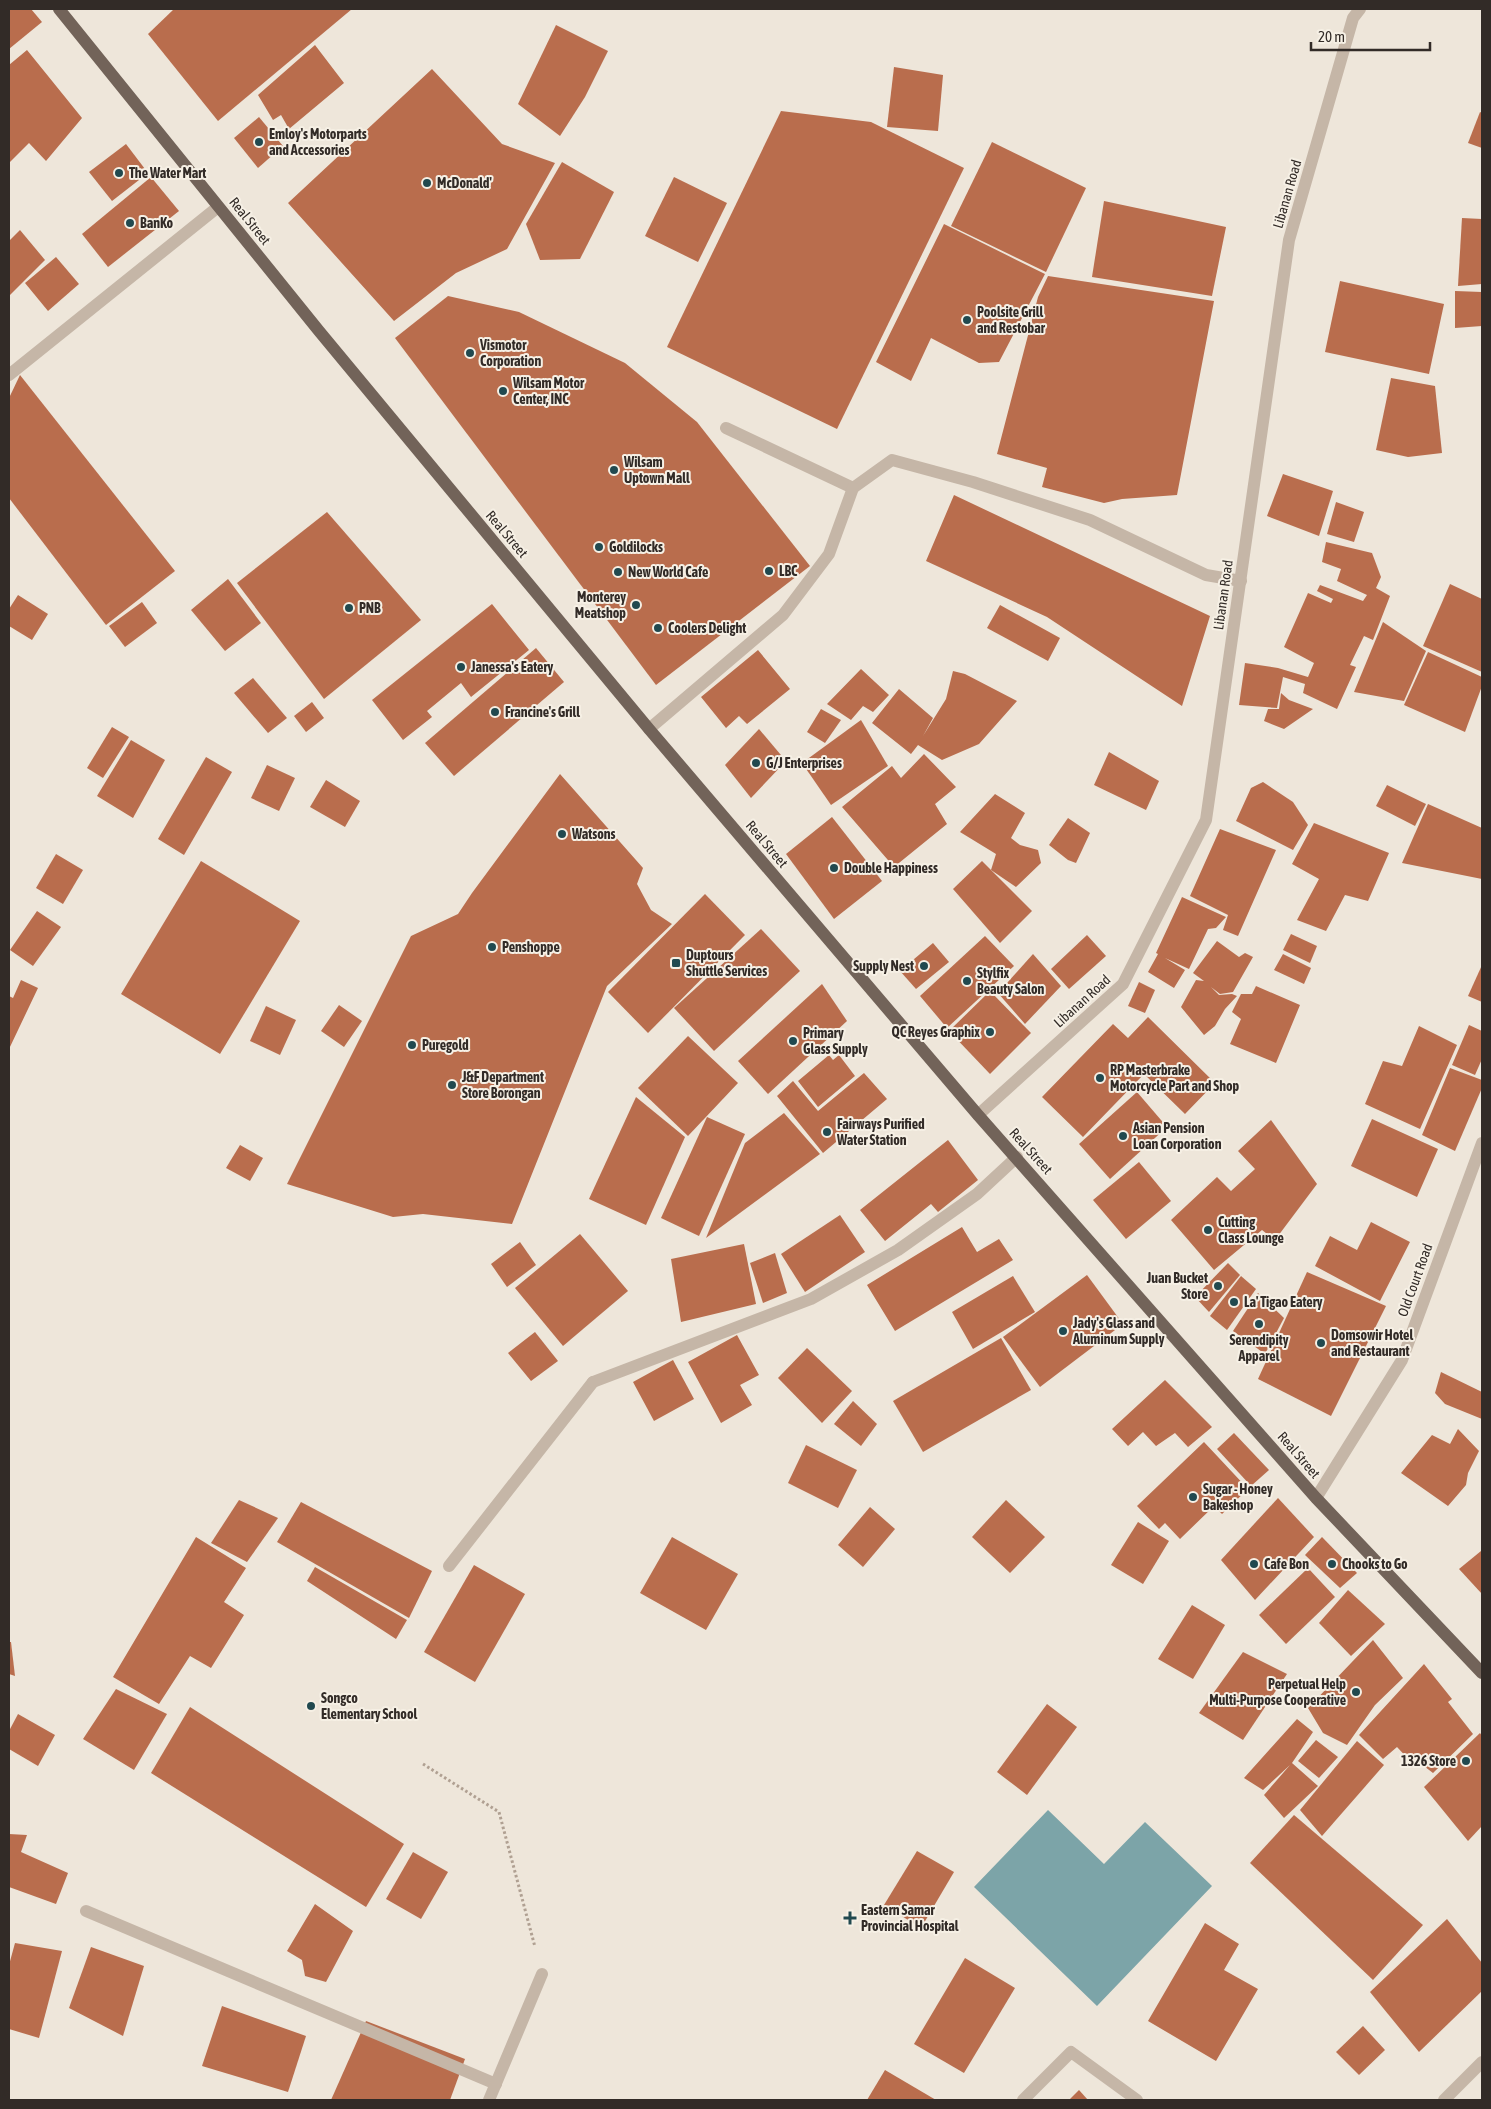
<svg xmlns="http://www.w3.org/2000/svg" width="1491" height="2109" viewBox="0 0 1491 2109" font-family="'Asap Condensed',sans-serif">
<rect width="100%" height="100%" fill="#eee6da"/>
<path fill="#7ca4a8" d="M1048,1810l56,54 41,-42 67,64 -115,120 -123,-119z"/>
<g fill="#b96d4d">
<path d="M9,9h22l11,13 -33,27z"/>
<path d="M174,9h178l-134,112 -70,-87z"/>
<path d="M556,25l52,26 -23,46 -25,39 -42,-32z"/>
<path d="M315,45l29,38 -55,46 -8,-14 -8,5 -15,-25z"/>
<path d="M27,50l55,68 -36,43 -17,-18 -20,20v-98z"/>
<path d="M894,67l49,8 -5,56 -51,-4z"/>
<path d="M432,69l70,75 53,19 -48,86 -51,24 -62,48 -106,-118z"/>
<path d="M781,111l90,11 93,46 -127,261 -170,-82z"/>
<path d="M1480,112l2,1v35l-14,-5z"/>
<path d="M259,117l24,29 -25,22 -24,-30z"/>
<path d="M992,142l94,46 -40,84 -95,-46z"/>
<path d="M126,144l22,29 -36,28 -23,-29z"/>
<path d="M562,162l52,30 -34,67 -40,1 -14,-36z"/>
<path d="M151,177l28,34 -71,56 -26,-33z"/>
<path d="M674,177l53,26 -29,59 -53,-26z"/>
<path d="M1104,201l122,26 -14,69 -120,-19z"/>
<path d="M1462,218l20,1v65l-24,2z"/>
<path d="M944,224l101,50 -46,88 -20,1 -48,-25 -20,43 -35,-19z"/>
<path d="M20,230l25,30 -36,36v-55z"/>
<path d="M56,257l23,27 -31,27 -23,-28z"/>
<path d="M1048,276l166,25 -37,194 -55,4 -18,4 -62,-16 5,-19 -50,-14 41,-157z"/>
<path d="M1340,281l104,23 -15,70 -104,-22z"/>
<path d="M1455,291l27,1v34l-27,2z"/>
<path d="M448,296l71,16 106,51 72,59 113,144 -154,119 -261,-347z"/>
<path d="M20,375l155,196 -69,54 -97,-127v-100z"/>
<path d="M1391,378l44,8 7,67 -34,4 -32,-7z"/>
<path d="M1283,474l50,17 -14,45 -52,-20z"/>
<path d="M954,495l256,121 -28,90 -135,-89 -121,-56z"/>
<path d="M1336,502l28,10 -10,30 -27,-8z"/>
<path d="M327,512l94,108 -97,79 -87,-116z"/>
<path d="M1326,542l46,11 9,24 -5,11 14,8 -17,44 -9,-4 -14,29 6,2 -19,42 -34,-16 2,-9 -22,-7 -6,31 -38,-3 6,-42 33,5 30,9 6,-14 -30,-16 24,-54 23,10 2,-4 -16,-8 3,-6 43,16 4,-6 -30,-14 4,-12 -19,-7z"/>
<path d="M228,579l33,44 -36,28 -34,-41z"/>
<path d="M1450,584l32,15v73l-59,-26z"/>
<path d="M18,595l30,19 -16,26 -23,-14v-17z"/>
<path d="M142,602l15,21 -32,24 -16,-21z"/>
<path d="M492,604l37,46 -58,47 -10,-14 -34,28 5,6 -29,23 -31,-40z"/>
<path d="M1000,605l60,33 -12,23 -61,-33z"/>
<path d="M1383,622l43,29 -22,50 -50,-9z"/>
<path d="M536,648l28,34 -110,94 -29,-33z"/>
<path d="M758,650l32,39 -43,35 -8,-8 -13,12 -25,-31z"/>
<path d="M1428,652l54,25v9l-17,46 -61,-27z"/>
<path d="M861,669l28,26 -16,17 -10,-6 -12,14 -24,-16z"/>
<path d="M953,671l12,3 52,27 -38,43 -37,16 -24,-15 -7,9 -39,-31 27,-34 34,29 -10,18 23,-37z"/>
<path d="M253,678l34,40 -19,15 -34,-40z"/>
<path d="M1281,693l8,7 24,9 -29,20 -20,-8 4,-12h11z"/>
<path d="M312,702l12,16 -18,14 -12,-16z"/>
<path d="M821,709l20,11 -16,23 -18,-11z"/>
<path d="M861,720l27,46 -57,39 -29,-42z"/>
<path d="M112,727l17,10 -26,41 -16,-10z"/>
<path d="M759,729l27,32 -35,37 -26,-33z"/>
<path d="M131,740l34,20 -32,58 -36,-22z"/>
<path d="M1109,752l50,29 -13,29 -52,-25z"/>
<path d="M924,754l32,33 -21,17 12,20 -53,43 -52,-60 50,-41 9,12z"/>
<path d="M206,757l26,15 -48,83 -26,-16z"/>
<path d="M267,765l28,13 -16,33 -28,-13z"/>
<path d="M560,774l83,94 -6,16 14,26 21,14 -65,62 -95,238 -89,-10 -30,3 -106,-33 124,-248 47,-22 14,-21z"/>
<path d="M326,780l34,21 -15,26 -35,-20z"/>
<path d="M1263,782l30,20 15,23 -15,25 -57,-29 15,-33z"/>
<path d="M1387,785l39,19 -11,22 -39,-20z"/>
<path d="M995,794l30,19 -14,25 9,7 18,5 3,13 -25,24 -25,-17 5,-16 -36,-22z"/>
<path d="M1428,804l54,24v51l-80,-16z"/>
<path d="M832,817l50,64 -48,38 -48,-65z"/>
<path d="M1068,818l22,15 -14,30 -8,-3 -19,-15z"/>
<path d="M1314,823l75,30 -21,48 -23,-6 -19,36 -29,-11 22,-41 -27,-15z"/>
<path d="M1220,829l56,21 -38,86 -15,-6 5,-15 -38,-19z"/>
<path d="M56,854l27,16 -20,34 -27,-16z"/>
<path d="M201,861l99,60 -80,133 -99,-60z"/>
<path d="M982,861l50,50 -32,32 -47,-54z"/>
<path d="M705,894l40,41 -97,98 -40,-41z"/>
<path d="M1182,897l44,20 -10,11 -8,1 -19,40 -24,-11 20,12 -11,18 -26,-16 10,-18 -2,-1z"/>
<path d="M37,911l24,16 -28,39 -23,-16z"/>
<path d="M761,929l39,42 -86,80 -40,-43z"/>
<path d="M1291,934l26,12 -7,17 -27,-13z"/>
<path d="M1087,935l19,21 -37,33 -18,-20z"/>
<path d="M985,936l29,30 -67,62 -27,-32z"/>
<path d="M1217,941l22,16 6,-4 8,4 -20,35 -13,2 -9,-7 8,8 13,-1 5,2 -12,13 -10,17 -11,9 -23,-28 15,-27 8,1 -11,-8z"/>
<path d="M933,943l16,19 -33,27 -16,-18z"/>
<path d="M1033,954l28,32 -36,38 -27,-31z"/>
<path d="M1283,954l28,14 -7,16 -30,-14z"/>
<path d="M1482,965v37l-14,-6z"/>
<path d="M21,980l17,8 -29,61v-53l4,2z"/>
<path d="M1139,982l16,8 -10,23 -17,-7z"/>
<path d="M822,984l25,37 -79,73 -30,-33z"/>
<path d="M1256,986l44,19 -24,58 -46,-19 11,-25 -9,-7 9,-18h11z"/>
<path d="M990,991l41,42 -41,41 -41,-43z"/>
<path d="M339,1005l23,16 -18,26 -23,-16z"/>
<path d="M266,1006l30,14 -16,35 -30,-14z"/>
<path d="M1148,1017l67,66 -30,31 -41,-40 -61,63 -41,-40 71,-73 15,14z"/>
<path d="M1469,1025l13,6v28l-7,16 -23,-10z"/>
<path d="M1419,1026l38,19 -37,84 -55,-25 18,-43 19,5z"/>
<path d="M688,1036l50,47 -50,53 -50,-48z"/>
<path d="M829,1055l4,5 6,-5 16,21 -37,31 -20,-26z"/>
<path d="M1450,1068l32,12v8l-27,63 -33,-16z"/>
<path d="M864,1073l23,26 -64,54 -46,-57 16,-15 25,30z"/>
<path d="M1137,1092l30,35 -57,52 -31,-35z"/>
<path d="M636,1097l49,40 -39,88 -57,-26z"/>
<path d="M784,1113l36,41 -114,84 39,-95z"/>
<path d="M707,1117l38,17 -46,102 -38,-18z"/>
<path d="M1372,1119l66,30 -21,48 -66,-31z"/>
<path d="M1271,1120l46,64 -42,56 -13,-10 -48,40 -43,-50 46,-43 14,14 24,-22 -17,-18z"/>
<path d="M948,1140l30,40 -40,32 -7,-8 -46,37 -25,-31z"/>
<path d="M240,1145l23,13 -13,23 -24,-13z"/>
<path d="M1139,1162l32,39 -45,38 -33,-39z"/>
<path d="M840,1215l25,37 -60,40 -24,-38z"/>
<path d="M1371,1222l39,20 -30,59 -65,-35 15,-30 27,14z"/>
<path d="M962,1227l15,25 22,-13 14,21 -118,71 -28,-46z"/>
<path d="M580,1234l48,57 -65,55 -48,-58z"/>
<path d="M520,1242l16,23 -29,22 -16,-23z"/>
<path d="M744,1244l12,60 -75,18 -10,-63z"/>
<path d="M775,1253l12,40 -24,10 -13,-40z"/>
<path d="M1228,1263l12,12 -31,37 -14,-15z"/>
<path d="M1307,1272l79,34 -55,110 -73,-37z"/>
<path d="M1087,1275l36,49 -83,63 -37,-50z"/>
<path d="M1013,1276l22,36 -62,37 -21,-37z"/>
<path d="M1241,1276l15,13 -29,41 -17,-14z"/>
<path d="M1258,1293l26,25 -19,36 -32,-23z"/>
<path d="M535,1332l23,29 -27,20 -23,-28z"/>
<path d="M737,1335l22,40 -19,10 12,20 -31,18 -33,-61z"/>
<path d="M1001,1338l30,52 -108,62 -30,-51z"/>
<path d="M807,1348l45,43 -30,32 -44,-45z"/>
<path d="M673,1360l21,39 -40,22 -21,-39z"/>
<path d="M1441,1372l41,20v27l-37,-15 -10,-11z"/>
<path d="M1165,1380l47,47 -24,20 -13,-14 -19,13 -13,-14 -15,14 -16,-17z"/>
<path d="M853,1401l24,23 -16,22 -27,-22z"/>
<path d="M1458,1429l21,22 -11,22 -2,12 -18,21 -47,-33 31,-38 18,9z"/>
<path d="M1234,1433l35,37 -18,16 -34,-37z"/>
<path d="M1204,1442l44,47 -26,25 -8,-8 -34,33 -15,-16 -6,6 -22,-23z"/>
<path d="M806,1445l51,25 -19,38 -50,-25z"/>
<path d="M1278,1498l36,39 -59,63 -34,-40z"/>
<path d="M239,1500l39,18 -31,44 -36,-19z"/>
<path d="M1006,1500l39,37 -35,36 -38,-36z"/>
<path d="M301,1502l131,69 -23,47 -132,-76z"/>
<path d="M870,1507l25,22 -32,38 -25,-22z"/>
<path d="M1138,1522l31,19 -26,43 -32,-19z"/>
<path d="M196,1537l50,31 -22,34 20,13 -33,53 -21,-12 -31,48 -46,-27z"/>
<path d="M672,1537l66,37 -32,56 -66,-37z"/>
<path d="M1322,1537l35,36 -17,15 -35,-33z"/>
<path d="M1481,1551l1,1v42l-23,-25z"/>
<path d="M474,1565l51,29 -50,88 -51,-30z"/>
<path d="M315,1567l92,53 -11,19 -89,-58z"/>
<path d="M1308,1568l27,29 -49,47 -27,-29z"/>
<path d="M1348,1590l37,34 -34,32 -32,-33z"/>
<path d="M1192,1605l33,20 -32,54 -35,-20z"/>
<path d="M1373,1640l30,38 -28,27 -28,40 -24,-12 -15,-25z"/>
<path d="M9,1642h2l4,34 -6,-2z"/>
<path d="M1243,1652l44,22 -44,66 -44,-27z"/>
<path d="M1424,1664l28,35 -4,3 25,32 -40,39 -17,-13 -4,3 -15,-16 -14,12 -24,-24z"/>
<path d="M116,1689l51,25 -33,56 -51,-31z"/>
<path d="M1047,1704l30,23 -50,68 -30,-23z"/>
<path d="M190,1707l214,137 -38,63 -215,-134z"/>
<path d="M18,1714l37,21 -17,31 -29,-17v-18z"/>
<path d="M1297,1719l16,13 -21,31 26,23 -34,32 -20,-23 26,-30 -27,25 -19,-12z"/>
<path d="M1480,1733l2,3v90l-14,15 -44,-54z"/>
<path d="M1316,1740l22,17 -19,21 -21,-17z"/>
<path d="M1357,1741l27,24 -62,71 -22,-26z"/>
<path d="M1294,1815l129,110 -50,55 -123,-117z"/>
<path d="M9,1834l18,1 -6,17 47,21 -12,31 -47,-17z"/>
<path d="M917,1851l37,21 -33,56 -37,-23z"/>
<path d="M413,1852l35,20 -27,47 -35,-20z"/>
<path d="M315,1904l38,27 -27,51 -21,-6 -3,-16 -15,-9z"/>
<path d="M1447,1919l35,44v28l-63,61 -49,-60z"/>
<path d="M1205,1923l34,21 -15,26 34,19 -42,72 -68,-40z"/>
<path d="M15,1943l47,8 -23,87 -30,-9v-64z"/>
<path d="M91,1947l53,19 -21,70 -54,-28z"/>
<path d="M965,1958l50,30 -51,85 -50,-29z"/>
<path d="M222,2006l84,30 -18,56 -86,-26z"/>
<path d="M366,2021l99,38 -15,41h-119z"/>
<path d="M1363,2026l22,24 -26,25 -23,-23z"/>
<path d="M885,2070l51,30h-69z"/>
<path d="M1079,2090l9,10h-19z"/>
</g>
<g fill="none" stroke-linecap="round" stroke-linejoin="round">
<path stroke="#b0a092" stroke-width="3" stroke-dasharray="2.5 2.5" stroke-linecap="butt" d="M423,1764l76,48 36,135"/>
<g stroke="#c5b6a7" stroke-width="12">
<path d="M726,428l127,60 39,-28 81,22 117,38 116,55 35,6"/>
<path d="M649,729l134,-114 46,-61 24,-66"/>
<path d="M449,1566l144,-184"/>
<path d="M1023,2100l48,-48 66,48"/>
<path d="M1444,2100l38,-38"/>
</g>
<g stroke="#c5b6a7" stroke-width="12">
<path d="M9,375l209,-168"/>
<path d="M978,1115l145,-131 83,-164 83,-580 64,-222 7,-9"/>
<path d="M593,1382l218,-83 87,-49 79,-56 40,-37"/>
<path d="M1316,1498l86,-138 80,-217"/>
<path d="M86,1911l410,173"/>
<path d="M489,2100l53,-126"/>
</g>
<path stroke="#726359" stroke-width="12" d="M59,9l260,322 330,398 329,386 338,383 166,175"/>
</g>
<g fill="#21494f" stroke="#f6f0e5" stroke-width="2">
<circle cx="259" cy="142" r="5"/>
<circle cx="119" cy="173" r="5"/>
<circle cx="427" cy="183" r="5"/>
<circle cx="130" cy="223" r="5"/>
<circle cx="967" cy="320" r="5"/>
<circle cx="470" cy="353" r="5"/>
<circle cx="503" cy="391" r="5"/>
<circle cx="614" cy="470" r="5"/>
<circle cx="599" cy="547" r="5"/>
<circle cx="769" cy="571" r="5"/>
<circle cx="618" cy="572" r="5"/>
<circle cx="636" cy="605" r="5"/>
<circle cx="349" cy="608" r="5"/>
<circle cx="658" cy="628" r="5"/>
<circle cx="461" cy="667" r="5"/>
<circle cx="495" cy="712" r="5"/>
<circle cx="756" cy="763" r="5"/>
<circle cx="562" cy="834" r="5"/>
<circle cx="834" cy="868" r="5"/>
<circle cx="492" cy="947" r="5"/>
<rect x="671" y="958" width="10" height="10" rx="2.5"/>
<circle cx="924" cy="966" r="5"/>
<circle cx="967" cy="981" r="5"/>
<circle cx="990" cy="1032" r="5"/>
<circle cx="793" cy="1041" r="5"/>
<circle cx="412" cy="1045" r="5"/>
<circle cx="1100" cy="1078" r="5"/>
<circle cx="452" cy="1085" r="5"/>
<circle cx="827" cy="1132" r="5"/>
<circle cx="1123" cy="1136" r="5"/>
<circle cx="1208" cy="1230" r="5"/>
<circle cx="1218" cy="1286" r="5"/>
<circle cx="1234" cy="1302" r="5"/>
<circle cx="1259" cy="1324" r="5"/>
<circle cx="1063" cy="1331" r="5"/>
<circle cx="1321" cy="1343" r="5"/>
<circle cx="1193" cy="1497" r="5"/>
<circle cx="1254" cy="1564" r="5"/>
<circle cx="1332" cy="1564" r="5"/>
<circle cx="1356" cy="1692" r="5"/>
<circle cx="311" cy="1706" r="5"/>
<circle cx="1466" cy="1761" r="5"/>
<path d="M847.5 1910.5h5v5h5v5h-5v5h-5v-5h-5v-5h5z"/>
</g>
<g text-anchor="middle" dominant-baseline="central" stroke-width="4" stroke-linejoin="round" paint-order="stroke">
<g font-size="14" font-weight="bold" fill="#322b27" stroke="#f6f0e5" text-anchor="start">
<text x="269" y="134">Emloy's Motorparts<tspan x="269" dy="16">and Accessories</tspan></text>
<text x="129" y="173">The Water Mart</text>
<text x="437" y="183">McDonald'</text>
<text x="140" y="223">BanKo</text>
<text x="977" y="312">Poolsite Grill<tspan x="977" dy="16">and Restobar</tspan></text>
<text x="480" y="345">Vismotor<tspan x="480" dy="16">Corporation</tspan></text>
<text x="513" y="383">Wilsam Motor<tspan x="513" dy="16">Center, INC</tspan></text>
<text x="624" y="462">Wilsam<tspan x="624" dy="16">Uptown Mall</tspan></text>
<text x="609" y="547">Goldilocks</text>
<text x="779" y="571">LBC</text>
<text x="628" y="572">New World Cafe</text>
<text x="626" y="597" text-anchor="end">Monterey<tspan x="626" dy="16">Meatshop</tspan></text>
<text x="359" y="608">PNB</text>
<text x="668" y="628">Coolers Delight</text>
<text x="471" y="667">Janessa's Eatery</text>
<text x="505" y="712">Francine's Grill</text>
<text x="766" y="763">G/J Enterprises</text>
<text x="572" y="834">Watsons</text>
<text x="844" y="868">Double Happiness</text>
<text x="502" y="947">Penshoppe</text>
<text x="686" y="955">Duptours<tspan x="686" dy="16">Shuttle Services</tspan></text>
<text x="914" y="966" text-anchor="end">Supply Nest</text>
<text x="977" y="973">Stylfix<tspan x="977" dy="16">Beauty Salon</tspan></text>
<text x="980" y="1032" text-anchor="end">QC Reyes Graphix</text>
<text x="803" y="1033">Primary<tspan x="803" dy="16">Glass Supply</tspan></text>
<text x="422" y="1045">Puregold</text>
<text x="1110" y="1070">RP Masterbrake<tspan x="1110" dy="16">Motorcycle Part and Shop</tspan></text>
<text x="462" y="1077">J&amp;F Department<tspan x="462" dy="16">Store Borongan</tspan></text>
<text x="837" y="1124">Fairways Purified<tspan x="837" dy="16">Water Station</tspan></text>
<text x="1133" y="1128">Asian Pension<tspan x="1133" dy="16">Loan Corporation</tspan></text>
<text x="1218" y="1222">Cutting<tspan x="1218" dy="16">Class Lounge</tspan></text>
<text x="1208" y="1278" text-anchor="end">Juan Bucket<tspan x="1208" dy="16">Store</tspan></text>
<text x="1244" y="1302">La' Tigao Eatery</text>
<text x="1073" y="1323">Jady's Glass and<tspan x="1073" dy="16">Aluminum Supply</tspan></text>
<text x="1331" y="1335">Domsowir Hotel<tspan x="1331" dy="16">and Restaurant</tspan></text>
<text x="1259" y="1340" text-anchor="middle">Serendipity<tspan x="1259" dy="16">Apparel</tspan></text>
<text x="1203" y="1489">Sugar - Honey<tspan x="1203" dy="16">Bakeshop</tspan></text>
<text x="1264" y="1564">Cafe Bon</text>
<text x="1342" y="1564">Chooks to Go</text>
<text x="1346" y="1684" text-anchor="end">Perpetual Help<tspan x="1346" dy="16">Multi-Purpose Cooperative</tspan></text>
<text x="321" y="1698">Songco<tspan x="321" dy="16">Elementary School</tspan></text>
<text x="1456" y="1761" text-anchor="end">1326 Store</text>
<text x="861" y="1910">Eastern Samar<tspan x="861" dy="16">Provincial Hospital</tspan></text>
</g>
<g font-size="14" fill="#322b27" stroke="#f6f0e5">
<text transform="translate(1287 194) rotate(-74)">Libanan Road</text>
<text transform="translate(250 221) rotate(51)">Real Street</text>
<text transform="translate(507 534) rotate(50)">Real Street</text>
<text transform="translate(1223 595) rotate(-82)">Libanan Road</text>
<text transform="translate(767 844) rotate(50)">Real Street</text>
<text transform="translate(1082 1001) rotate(-42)">Libanan Road</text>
<text transform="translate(1031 1151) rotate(48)">Real Street</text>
<text transform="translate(1415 1280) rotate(-70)">Old Court Road</text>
<text transform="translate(1299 1455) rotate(49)">Real Street</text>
</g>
</g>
<rect width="1491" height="2109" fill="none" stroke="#322b27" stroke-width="20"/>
<path d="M1311 42v8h119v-8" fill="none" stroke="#322b27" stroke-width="2.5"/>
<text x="1318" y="42" font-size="15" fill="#322b27" stroke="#f6f0e5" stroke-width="4" paint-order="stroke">20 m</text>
</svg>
